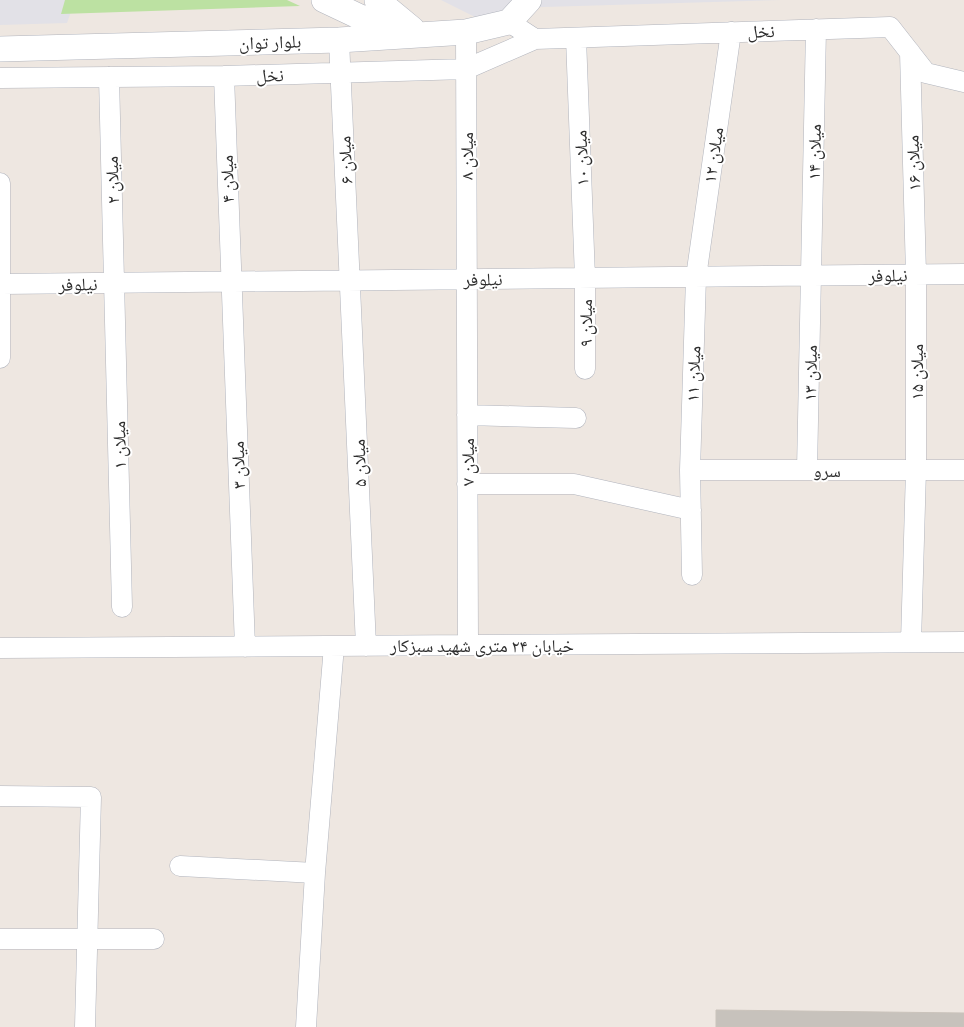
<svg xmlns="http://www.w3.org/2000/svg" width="964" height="1027" font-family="'PT Sans Narrow','Noto Naskh Arabic',sans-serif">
<rect width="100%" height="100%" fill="#eee7e1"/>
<path fill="#e2e1e7" d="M0 0H75L67 23 0 25Z
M441 0H781L510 8 477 18Z"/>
<path fill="#bce1a2" d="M65 0H287L300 6 61 14Z"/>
<path fill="#c7c2bc" stroke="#cac3bb" d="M716 1010 964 1013V1027H716Z"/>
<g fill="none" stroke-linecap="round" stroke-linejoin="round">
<defs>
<path id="minor" d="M509 22 535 39 890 27 926 73 964 82
M466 32 468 645
M576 38 585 278V369
M339 40 366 646
M910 52 916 274V470L911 642
M224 76 245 647
M109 77 122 607
M0 78 224 76 466 69 535 39
M0 183V358
M2 284 964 274
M467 415 576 418
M690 470H964
M807 470 816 29
M467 484H574L691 510
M692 575 690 470 696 277 731 32
M0 648 964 642
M0 796 91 797 85 1027
M180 866 315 873
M0 939H154
M306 1027 315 873 334 646"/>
<path id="tertiary" d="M324 0 360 17 403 30
M377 0 412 29
M0 49 339 40 466 32 509 22 529 0"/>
</defs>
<use href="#minor" stroke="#b1b4bd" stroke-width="21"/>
<use href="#tertiary" stroke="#b1b4bd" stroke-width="26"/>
<use href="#minor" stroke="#fff" stroke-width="20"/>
<use href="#tertiary" stroke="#fff" stroke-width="25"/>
</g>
<g text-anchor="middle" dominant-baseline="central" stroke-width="4" stroke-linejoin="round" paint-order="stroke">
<g font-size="18" fill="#2e2e2e" stroke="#fff">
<text transform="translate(761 31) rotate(-2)">نخل</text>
<text transform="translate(270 42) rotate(-2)">بلوار توان</text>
<text transform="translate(270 75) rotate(-1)">نخل</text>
<text transform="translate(814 152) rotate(-89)">میلان ۱۴</text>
<text transform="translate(713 155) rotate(-82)">میلان ۱۲</text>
<text transform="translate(466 156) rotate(-90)">میلان ۸</text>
<text transform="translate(581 158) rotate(-92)">میلان ۱۰</text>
<text transform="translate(345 160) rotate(-93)">میلان ۶</text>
<text transform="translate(913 163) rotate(-92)">میلان ۱۶</text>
<text transform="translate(227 179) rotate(-92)">میلان ۴</text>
<text transform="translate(112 180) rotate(-92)">میلان ۲</text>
<text transform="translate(888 275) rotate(-1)">نیلوفر</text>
<text transform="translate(483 279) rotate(-1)">نیلوفر</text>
<text transform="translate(78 284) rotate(-1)">نیلوفر</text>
<text transform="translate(585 323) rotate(-90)">میلان ۹</text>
<text transform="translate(916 372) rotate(-90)">میلان ۱۵</text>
<text transform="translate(810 373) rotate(-89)">میلان ۱۳</text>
<text transform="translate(693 374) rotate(-88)">میلان ۱۱</text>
<text transform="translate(119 445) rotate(-91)">میلان ۱</text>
<text transform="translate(467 462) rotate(-90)">میلان ۷</text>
<text transform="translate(359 463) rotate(-92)">میلان ۵</text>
<text transform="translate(238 465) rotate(-92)">میلان ۳</text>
<text x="827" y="470">سرو</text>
<text x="482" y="645">خیابان ۲۴ متری شهید سبزکار</text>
</g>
</g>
</svg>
